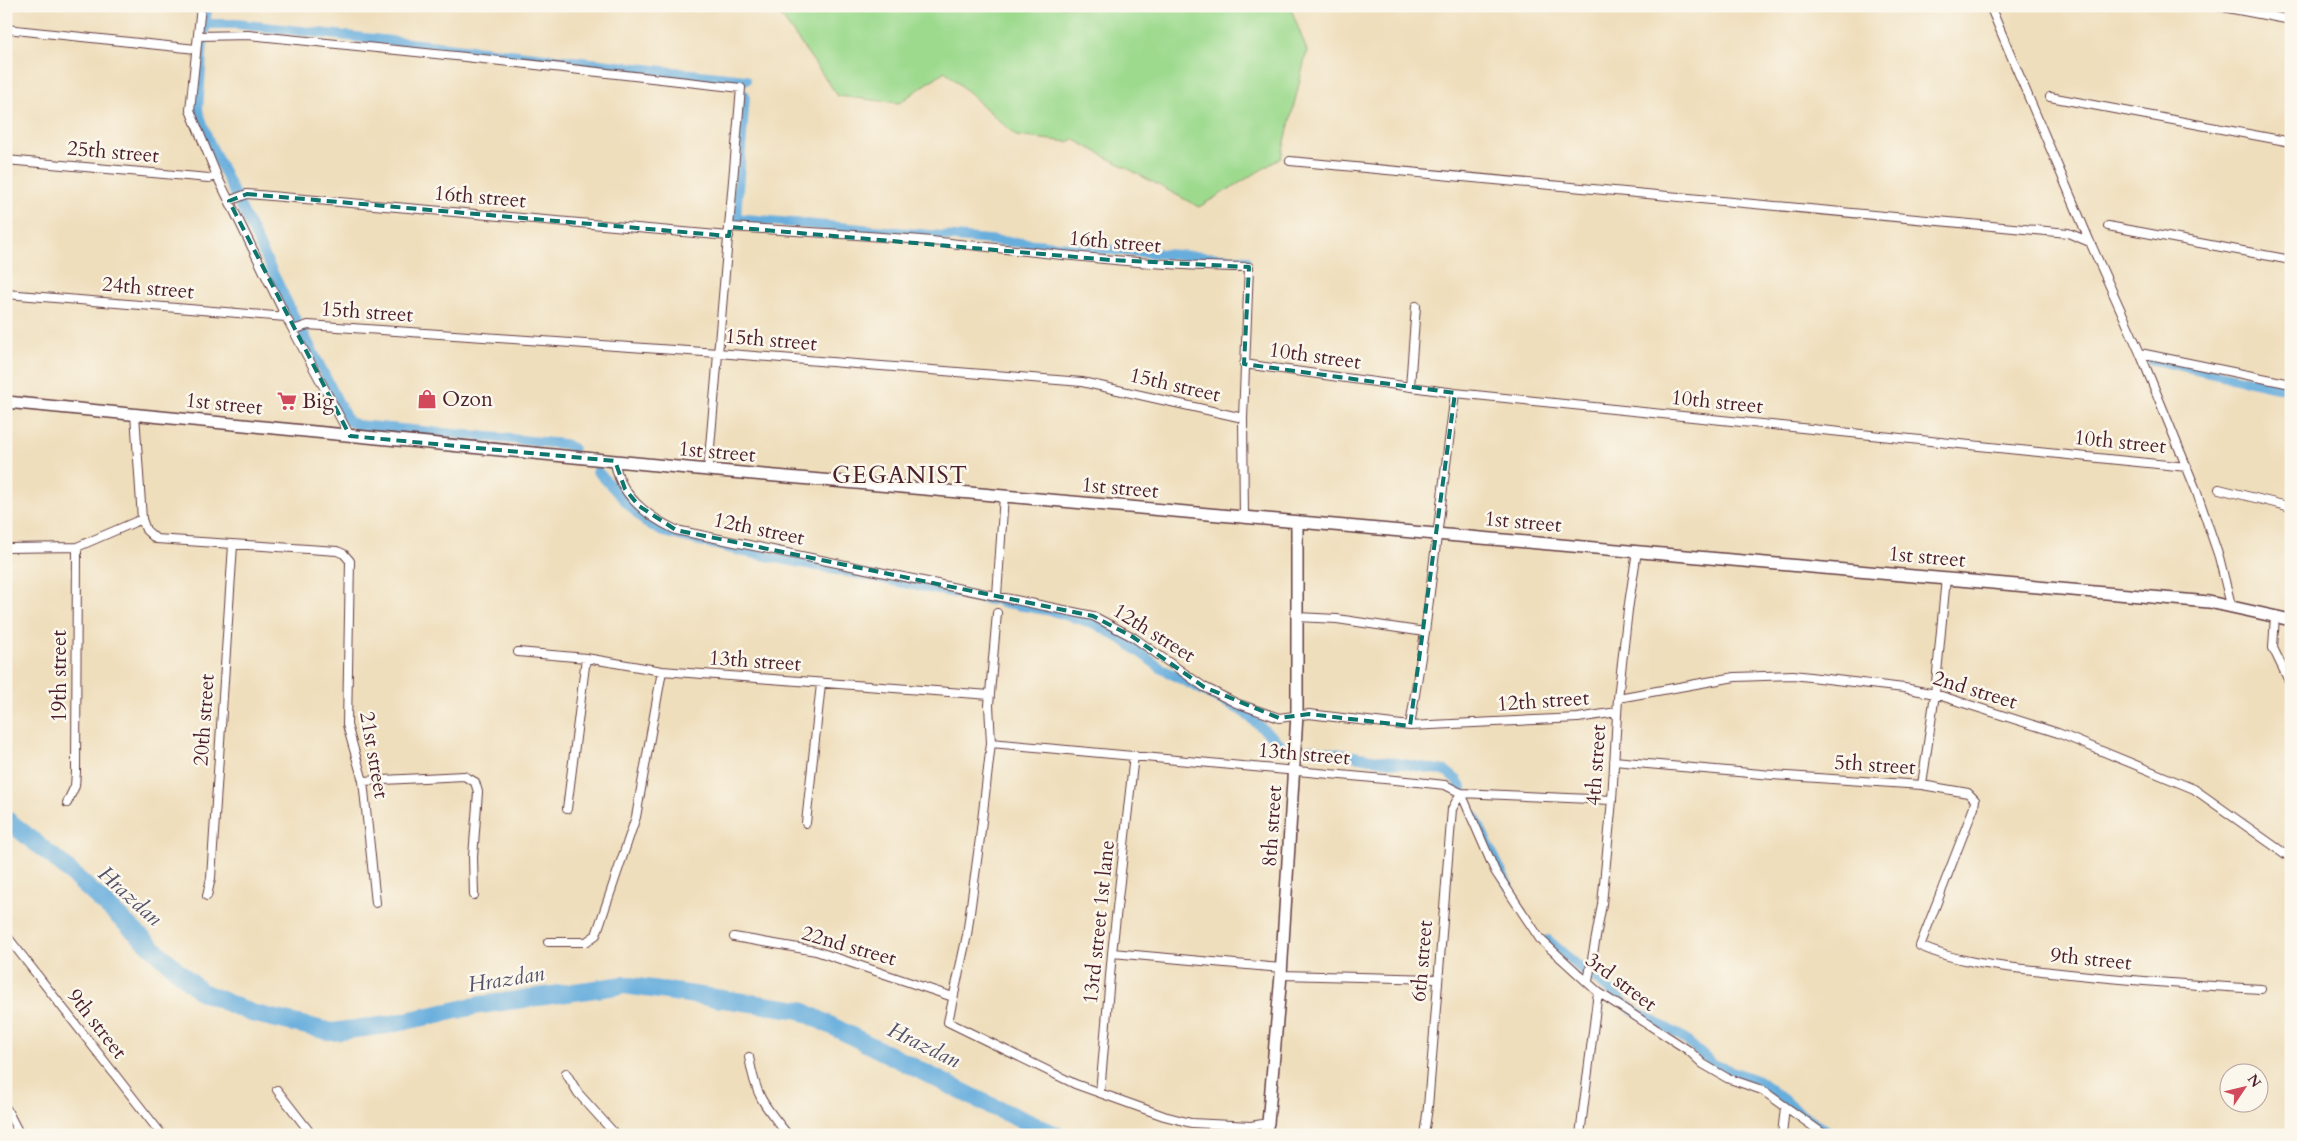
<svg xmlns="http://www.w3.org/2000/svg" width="2297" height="1141" font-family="Cardo,serif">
<rect width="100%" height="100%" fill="#fbf7ec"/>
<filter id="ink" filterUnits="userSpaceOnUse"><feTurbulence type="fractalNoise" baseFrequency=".02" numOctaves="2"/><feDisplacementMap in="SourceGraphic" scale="10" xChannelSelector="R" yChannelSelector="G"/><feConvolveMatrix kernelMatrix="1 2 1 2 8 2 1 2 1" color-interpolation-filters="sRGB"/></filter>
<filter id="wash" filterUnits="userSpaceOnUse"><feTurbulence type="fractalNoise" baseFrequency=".0096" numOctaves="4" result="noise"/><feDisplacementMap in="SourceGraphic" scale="20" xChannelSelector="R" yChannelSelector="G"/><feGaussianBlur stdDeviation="1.12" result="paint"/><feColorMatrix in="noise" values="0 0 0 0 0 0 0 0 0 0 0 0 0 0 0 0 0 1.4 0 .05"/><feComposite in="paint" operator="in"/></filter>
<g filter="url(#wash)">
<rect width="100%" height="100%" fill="#efdebc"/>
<path fill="#9dda8e" stroke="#747c5c" d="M774 6H1290L1307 51 1281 158 1199 207 1073 139 1069 142 1016 136 945 71 899 103 838 96Z"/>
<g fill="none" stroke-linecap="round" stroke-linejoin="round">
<path stroke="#67aedd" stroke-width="10" d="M205 24H237L746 80
M205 30 207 6
M203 41 198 110 208 139 235 195
M745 95 736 218 1058 246 1246 260
M239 203 298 324
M303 332 348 421 357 425 564 444 573 448
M2150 359 2291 390
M597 471 646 523 663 532 740 551 991 600
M1000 602 1052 611 1095 624 1126 642 1162 669 1242 711 1282 745
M1310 749 1446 771 1457 780 1462 789
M1474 815 1509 887
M1548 940 1584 971
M1596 979 1633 1010 1681 1036 1713 1064 1761 1082 1801 1113 1833 1135"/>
<path stroke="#67aedd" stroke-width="18" d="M6 819 57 860 200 991 251 1013 332 1032 387 1025 480 1005 624 985 800 1010 991 1106 1056 1135"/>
</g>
</g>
<g filter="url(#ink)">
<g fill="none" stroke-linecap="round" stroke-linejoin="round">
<defs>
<path id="minor" d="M201 6 190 110 217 176 286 317 350 436
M1990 6 2090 242 2140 353 2196 490 2219 557 2231 605
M2217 6 2291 20
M6 29 196 49
M198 36 248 35 465 57 741 88 708 470
M2050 97 2291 142
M6 160 209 178 217 176
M1290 161 2068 233 2090 242
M229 201 247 194 729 236
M2108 226 2291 260
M730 227C797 231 864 235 931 241 1037 252 1143 266 1249 267L1243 418 1244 516
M6 294 286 317
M293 330 308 325 718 353 1082 382 1243 418
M2140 353 2291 384
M1244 364 1455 393 2187 467
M1410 387 1416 306
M135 414 142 519 146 530 156 539 337 551 344 554 350 561 347 725 363 781 376 903
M615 461C618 494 648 517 676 530L1093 616 1133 637 1204 687 1236 703 1279 718 1309 714 1410 726 1578 718 1617 712
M2219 489 2291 507
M6 548 77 547 142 519
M997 595 1004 496
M997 613 989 705 991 743 980 838 967 935 948 1022 1075 1084 1164 1116 1191 1123 1251 1126 1268 1123
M2275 615 2273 648 2291 685
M1297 617 1337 619 1425 632
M518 652 586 658 662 671 990 695
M1618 698 1735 677 1793 675 1904 688 1935 694 2058 733 2194 789 2291 858
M1410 726 1425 632 1455 393
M991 743 1417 782 1445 785 1461 793 1612 800
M1614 761 1772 775 1922 785 1968 793 1975 800 1974 807 1920 946C1960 964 2008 967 2051 972 2121 980 2191 985 2261 989
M363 781 464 776 475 782 478 792 473 857 474 895
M1922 785 1935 694 1946 578
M1461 793 1495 871 1540 939 1598 992 1688 1050 1703 1064 1727 1078 1762 1090 1825 1135
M67 803 75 786 76 772 77 547
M567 809 586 658
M806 823 821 684
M207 896 211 878 233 545
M6 935 162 1135
M734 937 816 951 953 997
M548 942H586L596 935 636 817 662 671
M1112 953 1282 968
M1281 975 1437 979
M1588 981 1602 904 1612 800 1618 698 1628 610 1637 551
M749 1057C756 1097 763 1104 788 1135
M566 1073 578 1093 616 1135
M277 1090 312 1135
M1100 1093 1112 953 1134 755
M6 1108 20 1135
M1424 1135 1428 1107 1452 809 1461 793
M1580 1135 1598 992
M1782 1135 1785 1107"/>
<path id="secondary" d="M6 402 708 470 2209 602 2291 620
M1264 1135 1268 1123 1281 975 1297 715V522"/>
</defs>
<use href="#minor" stroke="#633c41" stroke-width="10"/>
<use href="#secondary" stroke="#633c41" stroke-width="14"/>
<use href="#minor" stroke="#fff" stroke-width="8"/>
<use href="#secondary" stroke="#fff" stroke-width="11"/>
</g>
</g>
<path fill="none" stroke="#0f766e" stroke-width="4" stroke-dasharray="10 6" stroke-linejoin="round" d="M247 194 729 236 730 227 1111 260 1249 267 1244 364 1455 393 1410 726 1309 714 1279 718 1204 687 1133 637 1093 616 676 530 639 506 625 489 615 461 350 436 229 201Z"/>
<defs>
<symbol id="shop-bare" viewBox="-9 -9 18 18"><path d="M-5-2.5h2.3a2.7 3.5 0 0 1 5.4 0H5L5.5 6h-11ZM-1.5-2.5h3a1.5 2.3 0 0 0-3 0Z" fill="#d1495b" stroke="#fbf7ec" stroke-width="2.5" paint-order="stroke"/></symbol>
<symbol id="supermarket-bare" viewBox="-9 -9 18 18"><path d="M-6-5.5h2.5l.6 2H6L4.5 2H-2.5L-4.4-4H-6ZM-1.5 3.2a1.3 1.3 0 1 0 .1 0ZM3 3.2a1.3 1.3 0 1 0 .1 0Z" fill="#d1495b" stroke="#fbf7ec" stroke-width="2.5" paint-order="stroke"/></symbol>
</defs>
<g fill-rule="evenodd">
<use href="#shop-bare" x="413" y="385" width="28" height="28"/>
<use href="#supermarket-bare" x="273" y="387" width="28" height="28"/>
</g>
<g text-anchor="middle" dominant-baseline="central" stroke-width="5" stroke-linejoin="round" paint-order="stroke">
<g font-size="21" fill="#4a1f2b" stroke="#fbf7ec">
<text transform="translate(113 152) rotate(5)">25th street</text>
<text transform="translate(480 197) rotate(5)">16th street</text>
<text transform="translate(1115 242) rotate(5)">16th street</text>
<text transform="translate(148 288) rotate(5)">24th street</text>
<text transform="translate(367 312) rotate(4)">15th street</text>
<text transform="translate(771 340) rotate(5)">15th street</text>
<text transform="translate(1315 356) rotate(8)">10th street</text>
<text transform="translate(1175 385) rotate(13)">15th street</text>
<text transform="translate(1717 402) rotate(6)">10th street</text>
<text transform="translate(224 404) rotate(6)">1st street</text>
<text transform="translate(2120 442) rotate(6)">10th street</text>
<text transform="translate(717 452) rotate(5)">1st street</text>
<text transform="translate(1120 488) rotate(5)">1st street</text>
<text transform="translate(1523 522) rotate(5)">1st street</text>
<text transform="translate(759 529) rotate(12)">12th street</text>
<text transform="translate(1927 557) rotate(5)">1st street</text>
<text transform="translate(1154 633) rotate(32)">12th street</text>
<text transform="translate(755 661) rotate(4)">13th street</text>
<text transform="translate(59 676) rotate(-90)">19th street</text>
<text transform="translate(1975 690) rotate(17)">2nd street</text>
<text transform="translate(1543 701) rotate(-4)">12th street</text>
<text transform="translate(204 720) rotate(-86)">20th street</text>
<text transform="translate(1304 754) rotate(5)">13th street</text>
<text transform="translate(374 755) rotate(80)">21st street</text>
<text transform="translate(1596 765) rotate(-86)">4th street</text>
<text transform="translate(1875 765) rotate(4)">5th street</text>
<text transform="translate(1272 826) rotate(-86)">8th street</text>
<text transform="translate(1099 922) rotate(-84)">13rd street 1st lane</text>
<text transform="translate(849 946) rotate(16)">22nd street</text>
<text transform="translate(2091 959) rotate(6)">9th street</text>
<text transform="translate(1422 961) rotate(-85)">6th street</text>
<text transform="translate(1621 982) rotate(37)">3rd street</text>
<text transform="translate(97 1024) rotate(52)">9th street</text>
</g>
<g font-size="21" fill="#4a1f2b" stroke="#fbf7ec" text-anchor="start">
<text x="442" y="399">Ozon</text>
<text x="302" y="401">Big</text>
</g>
<g font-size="22" font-style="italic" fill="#545169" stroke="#fbf7ec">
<text transform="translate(130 896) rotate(42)">Hrazdan</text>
<text transform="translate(506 979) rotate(-9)">Hrazdan</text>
<text transform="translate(924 1045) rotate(26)">Hrazdan</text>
</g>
<g font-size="24" letter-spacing="1" fill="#4a1f2b" stroke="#fbf7ec">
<text x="900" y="475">GEGANIST</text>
</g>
</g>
<rect width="2297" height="1141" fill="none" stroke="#fbf7ec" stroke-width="25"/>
<g transform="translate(2244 1088) rotate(55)"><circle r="24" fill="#fbf7ec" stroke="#b4a19f"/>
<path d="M0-4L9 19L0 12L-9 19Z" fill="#d1495b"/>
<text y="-8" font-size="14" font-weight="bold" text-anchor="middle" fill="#4a1f2b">N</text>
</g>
</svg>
